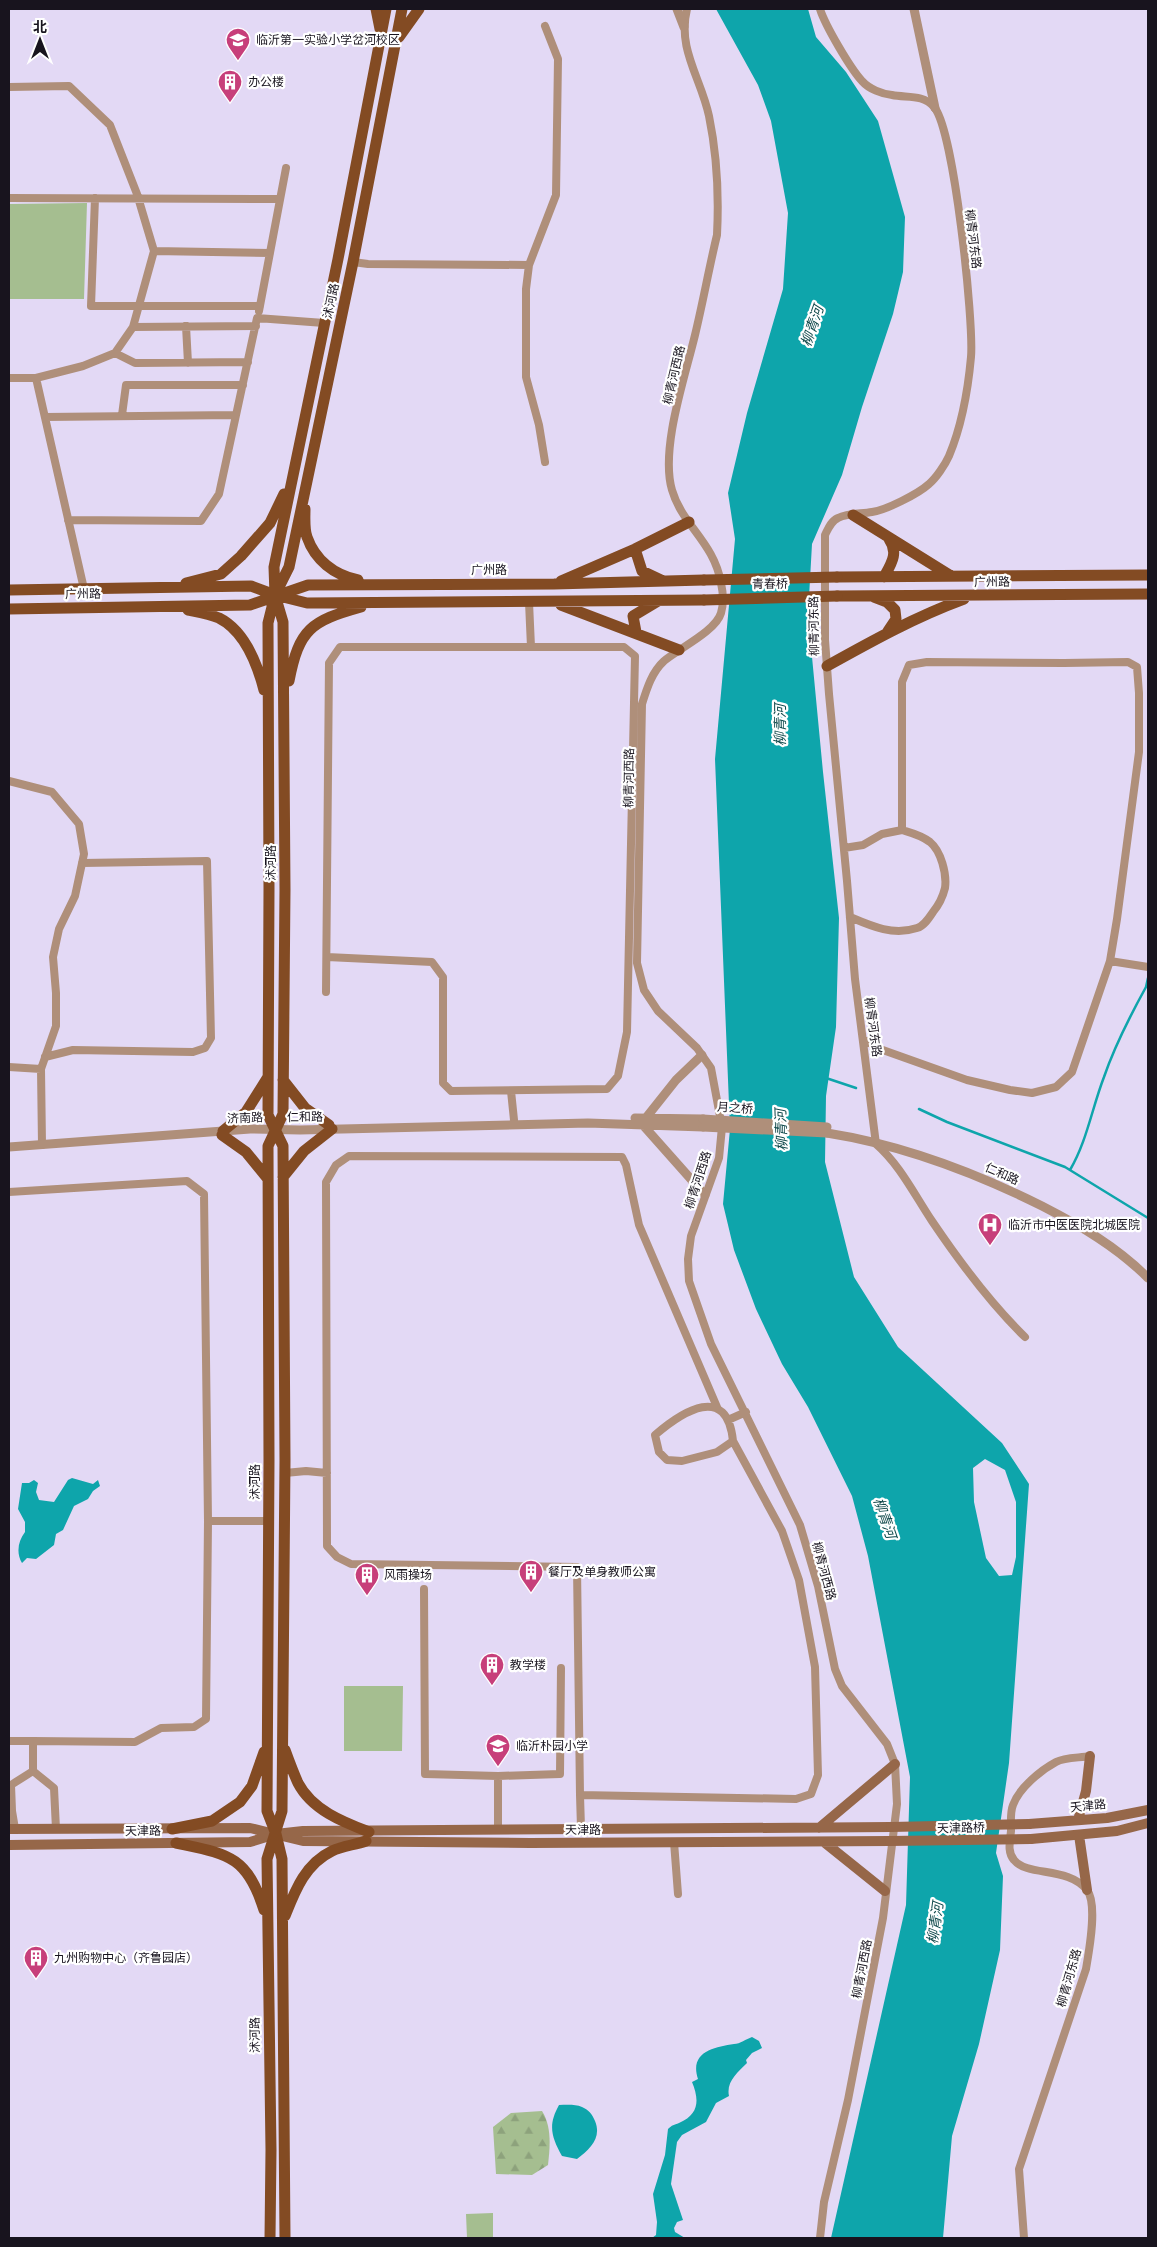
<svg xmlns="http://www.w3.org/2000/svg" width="1157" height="2247" font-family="'DM Sans','Noto Sans SC',sans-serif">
<defs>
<pattern id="forest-firs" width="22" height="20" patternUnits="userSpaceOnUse" patternTransform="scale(1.25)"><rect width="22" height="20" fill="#a5be90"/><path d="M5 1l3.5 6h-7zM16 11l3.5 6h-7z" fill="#8da27c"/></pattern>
</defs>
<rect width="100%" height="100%" fill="#e3d9f5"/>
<path fill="url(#forest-firs)" d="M542 2111C552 2127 550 2147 548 2165L532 2175 496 2174 493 2127 511 2113Z"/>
<path fill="#a5be90" d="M87 203 84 299H9V204Z
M344 1686H403L402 1751H344Z
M493 2213V2238H467L466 2214Z"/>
<path fill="#0ea5ab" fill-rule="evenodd" d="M716 9H808L816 37 846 72 878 121 905 217 903 272 893 314 862 407 842 475 812 544 808 615 823 772 839 918 836 1027 826 1096 825 1162 854 1277 898 1347 1002 1443 1029 1484 1009 1763 996 1853 1003 1876 1000 1950 979 2044 952 2136 943 2238H831L906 1905 910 1777 868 1556 852 1496 808 1407 782 1364 756 1309 734 1250 723 1204 730 1129 715 759 735 539 728 493 747 413 783 289 788 213 771 121 758 85ZM985 1459 1005 1470 1016 1502V1557L1012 1575 999 1576 986 1558 974 1502 973 1468Z
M72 1478 93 1484 98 1480 100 1486 93 1491 88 1499 74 1506 63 1530 56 1534 54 1545 36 1559 27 1558 22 1563C16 1553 18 1541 25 1532V1522L18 1509 22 1483H29L34 1480 38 1483 36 1492 39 1500 54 1502 68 1480Z
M752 2037 759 2041 762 2048 752 2053 746 2060 747 2063C737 2073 726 2082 729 2096L716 2103 706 2122 682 2135 677 2142 671 2184 683 2220 677 2222 674 2228 675 2232 685 2238H652L656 2235 657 2222 653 2194 665 2155 668 2129C672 2125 674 2125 679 2123 700 2114 699 2099 692 2082L698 2079C689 2052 714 2047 734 2044 740 2044 746 2039 752 2037Z
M559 2105C566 2105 575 2104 582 2107 589 2110 592 2114 595 2121 602 2138 590 2149 577 2159L562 2156C551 2136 548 2125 559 2105Z"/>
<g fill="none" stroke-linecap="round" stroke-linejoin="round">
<path stroke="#0ea5ab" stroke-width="2.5" d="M826 1078 856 1088
M919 1109 947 1122 1065 1167 1148 1218
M1070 1170C1087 1141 1092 1108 1104 1077 1115 1045 1130 1016 1146 987L1148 978"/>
<path stroke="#af8f7a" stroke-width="8" d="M687 9C677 49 701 78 709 116 717 155 719 196 717 235 709 268 703 302 695 335 685 377 660 449 672 490 682 525 714 542 721 583 723 592 724 603 721 613 716 631 678 649 664 661 652 672 647 688 642 704L637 963 644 990 658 1011 697 1048 711 1068 722 1127 719 1158 691 1236 688 1259 689 1281 711 1344 800 1525 818 1586 835 1669 842 1686 887 1744 895 1764 897 1804 883 1918 848 2100 824 2202 820 2238
M820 9C825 25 850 68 862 81 869 89 882 94 892 95 907 98 923 94 934 107 954 129 974 322 971 357 968 390 962 425 949 456 945 465 936 478 929 484 918 494 886 510 872 512 861 514 848 513 838 518 831 521 828 529 825 535V640L829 694 847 881 855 979 876 1144C900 1165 914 1194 932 1221 959 1261 990 1303 1025 1337
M9 87 69 86 110 125 137 194 154 251 133 327 115 353 83 366 36 378 84 589
M9 198 280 199
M95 198 91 306H260
M154 251 270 253
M353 262 368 264 529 265 556 195 558 59 545 26
M529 265 526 289V377L539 425 545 462
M259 311 286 168
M186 326 188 363
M133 327 256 326
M115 353 135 363 248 362
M9 378H36
M122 415 126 385H243
M45 417 236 415
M68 520 201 521 219 494 257 318 324 323
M529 602 531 647
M9 781 52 792 79 824 84 854 75 896 59 929 53 957 56 993V1026L41 1069 42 1145
M844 848 863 845 882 834 902 830V682L909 665 927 662 1064 663 1128 662 1137 667 1139 693V752L1117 919 1110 961 1072 1072 1056 1087 1032 1093 1010 1090 967 1080 880 1049 863 1039
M850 917C871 926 893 936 917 928 924 926 929 918 933 912 938 906 943 896 945 888 947 874 941 851 930 842 921 835 912 833 902 830
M1110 961 1148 967
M326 992 329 663 340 647H624L635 656 627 1032 618 1076 607 1089 451 1091 443 1083V977L432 962 327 957
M45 1057 73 1050 193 1052 205 1048 211 1038 207 861 82 863
M9 1067 41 1069
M511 1091 514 1120
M9 1192 187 1181 204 1194 208 1521 206 1719 194 1727 161 1728 135 1742 33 1741
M728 1420 746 1412
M285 1473 306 1471 327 1473
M208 1521H269
M424 1589 425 1774 498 1776 560 1774 561 1668
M9 1741H33V1771L11 1785 12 1811 15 1829
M33 1771 54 1788 56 1829
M580 1795 577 1567 351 1564 337 1557 327 1546 326 1182 336 1165 349 1156 622 1157 626 1165 639 1225 717 1407
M581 1828 580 1795 796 1799 811 1794 818 1775 815 1667 799 1580 782 1531 733 1441C727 1383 683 1411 655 1435L659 1452 667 1460 682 1461 717 1452 733 1441
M498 1829V1776
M674 1842 678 1894
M1024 2238 1019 2169 1086 1969C1089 1951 1098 1904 1087 1890 1068 1866 1028 1877 1014 1860 1007 1852 1010 1841 1011 1831 1011 1823 1010 1812 1013 1805 1019 1788 1041 1770 1056 1762 1065 1757 1080 1758 1090 1756"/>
<path stroke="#af8f7a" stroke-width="9" d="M677 9 684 27
M914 9 935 108
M635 1118 703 1119
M645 1119 676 1080 702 1055
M642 1124 705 1195
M827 1133C903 1145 974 1172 1042 1206 1081 1226 1117 1247 1148 1278
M9 1147 250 1129 300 1130 588 1123 703 1127"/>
<path stroke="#966749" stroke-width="10" d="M1078 1820 1086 1791 1090 1756
M1029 1824 1107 1818 1148 1810
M819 1828 895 1764
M9 1829 250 1828 303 1841 530 1843 890 1841
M1079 1835 1087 1890
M1031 1839 1117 1831 1148 1823
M824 1842 885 1891
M9 1845 250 1842 276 1834 303 1831 891 1827"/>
<path stroke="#834b23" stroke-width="11" d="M376 9 380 29
M399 37 419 9
M305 509C305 517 304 529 307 537 315 560 334 575 358 580
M853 515 951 576
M635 549 642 571 661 580
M837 577 1148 575
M884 577C891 564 899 553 889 539
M561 581 635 549 689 522
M186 583 221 574 241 556 270 523 284 494
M9 590 251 586 275 595 307 603 704 600
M837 596 1148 594
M874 597 887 602 895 610 896 619 888 631
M561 605 679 650
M9 609 250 605 308 585 554 584 704 580
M188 610C198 612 210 614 219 618 245 631 257 663 264 690
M636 632 633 616 658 601
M827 666C872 641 915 617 964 599
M289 681C299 629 311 621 361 607
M283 1080 305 1108 329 1125
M223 1131 246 1112 268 1077
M222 1135 246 1152 268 1179
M283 1177 304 1151 332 1129
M285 1750C289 1761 293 1772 298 1783 312 1810 343 1822 369 1832
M172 1829 212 1821 240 1802 252 1786 264 1752
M176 1843C227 1854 247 1855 264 1910
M285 1916C295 1891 305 1864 332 1851 342 1846 355 1845 366 1841
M270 2238 271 2150 267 1859 282 1811 285 1460 283 1146 268 1115 269 888 268 623 275 595 289 567 353 262 402 9
M285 2238 282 1859 276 1834 267 1811 269 1460 268 1146 283 1114 285 889 283 622 275 595 274 567 338 259 386 9"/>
<path stroke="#af8f7a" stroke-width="9" d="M703 1119 827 1127
M703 1127 827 1133"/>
<path stroke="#966749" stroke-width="10" d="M891 1827 1029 1824
M890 1841 1031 1839"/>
<path stroke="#834b23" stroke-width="11" d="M704 580 837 577
M704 600 837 596"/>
</g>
<defs>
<symbol id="school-pin" viewBox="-11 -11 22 30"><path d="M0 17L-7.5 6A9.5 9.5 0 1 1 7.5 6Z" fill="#c73f7a" stroke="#fff"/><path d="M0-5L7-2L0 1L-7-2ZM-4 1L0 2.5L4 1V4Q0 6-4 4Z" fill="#fff"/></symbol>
<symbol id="building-pin" viewBox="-11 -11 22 30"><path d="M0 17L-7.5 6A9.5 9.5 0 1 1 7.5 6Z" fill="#c73f7a" stroke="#fff"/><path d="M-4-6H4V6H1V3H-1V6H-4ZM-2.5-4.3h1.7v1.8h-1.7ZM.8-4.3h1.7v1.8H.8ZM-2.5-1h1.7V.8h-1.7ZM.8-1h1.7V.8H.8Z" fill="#fff"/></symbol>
<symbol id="hospital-pin" viewBox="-11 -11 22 30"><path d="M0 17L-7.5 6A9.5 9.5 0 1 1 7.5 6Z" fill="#c73f7a" stroke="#fff"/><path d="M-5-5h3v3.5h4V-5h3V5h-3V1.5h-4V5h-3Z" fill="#fff"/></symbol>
</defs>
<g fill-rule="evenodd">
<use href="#school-pin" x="224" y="26" width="28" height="38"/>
<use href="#building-pin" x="216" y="68" width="28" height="38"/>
<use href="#hospital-pin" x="976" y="1211" width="28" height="38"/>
<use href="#building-pin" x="517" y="1558" width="28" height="38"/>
<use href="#building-pin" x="353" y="1561" width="28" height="38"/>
<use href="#building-pin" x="478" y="1651" width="28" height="38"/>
<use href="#school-pin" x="484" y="1732" width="28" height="38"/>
<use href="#building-pin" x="22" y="1944" width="28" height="38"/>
</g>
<g text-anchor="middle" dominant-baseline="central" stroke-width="4.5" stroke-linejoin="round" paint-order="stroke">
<g font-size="12" fill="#18141e" stroke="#fff" text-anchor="start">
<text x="256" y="40">临沂第一实验小学岔河校区</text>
<text x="248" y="82">办公楼</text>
<text x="1008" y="1225">临沂市中医医院北城医院</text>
<text x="548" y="1572">餐厅及单身教师公寓</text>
<text x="384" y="1575">风雨操场</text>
<text x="510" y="1665">教学楼</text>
<text x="516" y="1746">临沂朴园小学</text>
<text x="54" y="1958">九州购物中心（齐鲁园店）</text>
</g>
<g font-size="12" fill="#18141e" stroke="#fff">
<text transform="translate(973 239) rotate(83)">柳青河东路</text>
<text transform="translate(331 301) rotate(-78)">沭河路</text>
<text transform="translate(674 375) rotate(-77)">柳青河西路</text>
<text x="489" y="570">广州路</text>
<text transform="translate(992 582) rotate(-1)">广州路</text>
<text transform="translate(770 584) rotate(-1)">青春桥</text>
<text transform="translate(83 594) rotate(-1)">广州路</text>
<text transform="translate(814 626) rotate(-91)">柳青河东路</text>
<text transform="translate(629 778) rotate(-89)">柳青河西路</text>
<text transform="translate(271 863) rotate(-90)">沭河路</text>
<text transform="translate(873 1027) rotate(82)">柳青河东路</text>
<text transform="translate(735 1108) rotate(4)">月之桥</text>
<text transform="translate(305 1117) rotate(-1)">仁和路</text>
<text transform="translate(245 1118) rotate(-2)">济南路</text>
<text transform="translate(1002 1174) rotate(24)">仁和路</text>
<text transform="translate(698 1180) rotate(-72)">柳青河西路</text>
<text transform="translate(255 1482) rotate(-90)">沭河路</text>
<text transform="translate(824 1571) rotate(75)">柳青河西路</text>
<text transform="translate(1088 1806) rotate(-6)">天津路</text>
<text transform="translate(961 1828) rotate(-1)">天津路桥</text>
<text x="583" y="1830">天津路</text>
<text transform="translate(143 1831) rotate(-1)">天津路</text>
<text transform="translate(862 1969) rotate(-79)">柳青河西路</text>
<text transform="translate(1069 1978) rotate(-74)">柳青河东路</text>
<text transform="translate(255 2035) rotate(-91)">沭河路</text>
</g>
<g font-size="14" font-style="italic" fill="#10494b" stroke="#fff">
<text transform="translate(812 326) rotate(-71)">柳青河</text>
<text transform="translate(780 725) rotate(-90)">柳青河</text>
<text transform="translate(781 1130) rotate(-92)">柳青河</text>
<text transform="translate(885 1518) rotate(71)">柳青河</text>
<text transform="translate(935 1923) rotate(-82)">柳青河</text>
</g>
</g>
<rect width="1157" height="2247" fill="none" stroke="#18141e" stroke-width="20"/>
<g transform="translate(40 40)" stroke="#ffffff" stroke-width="4" paint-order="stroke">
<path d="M0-4L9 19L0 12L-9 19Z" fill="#18141e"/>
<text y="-8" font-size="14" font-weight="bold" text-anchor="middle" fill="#18141e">北</text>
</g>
</svg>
